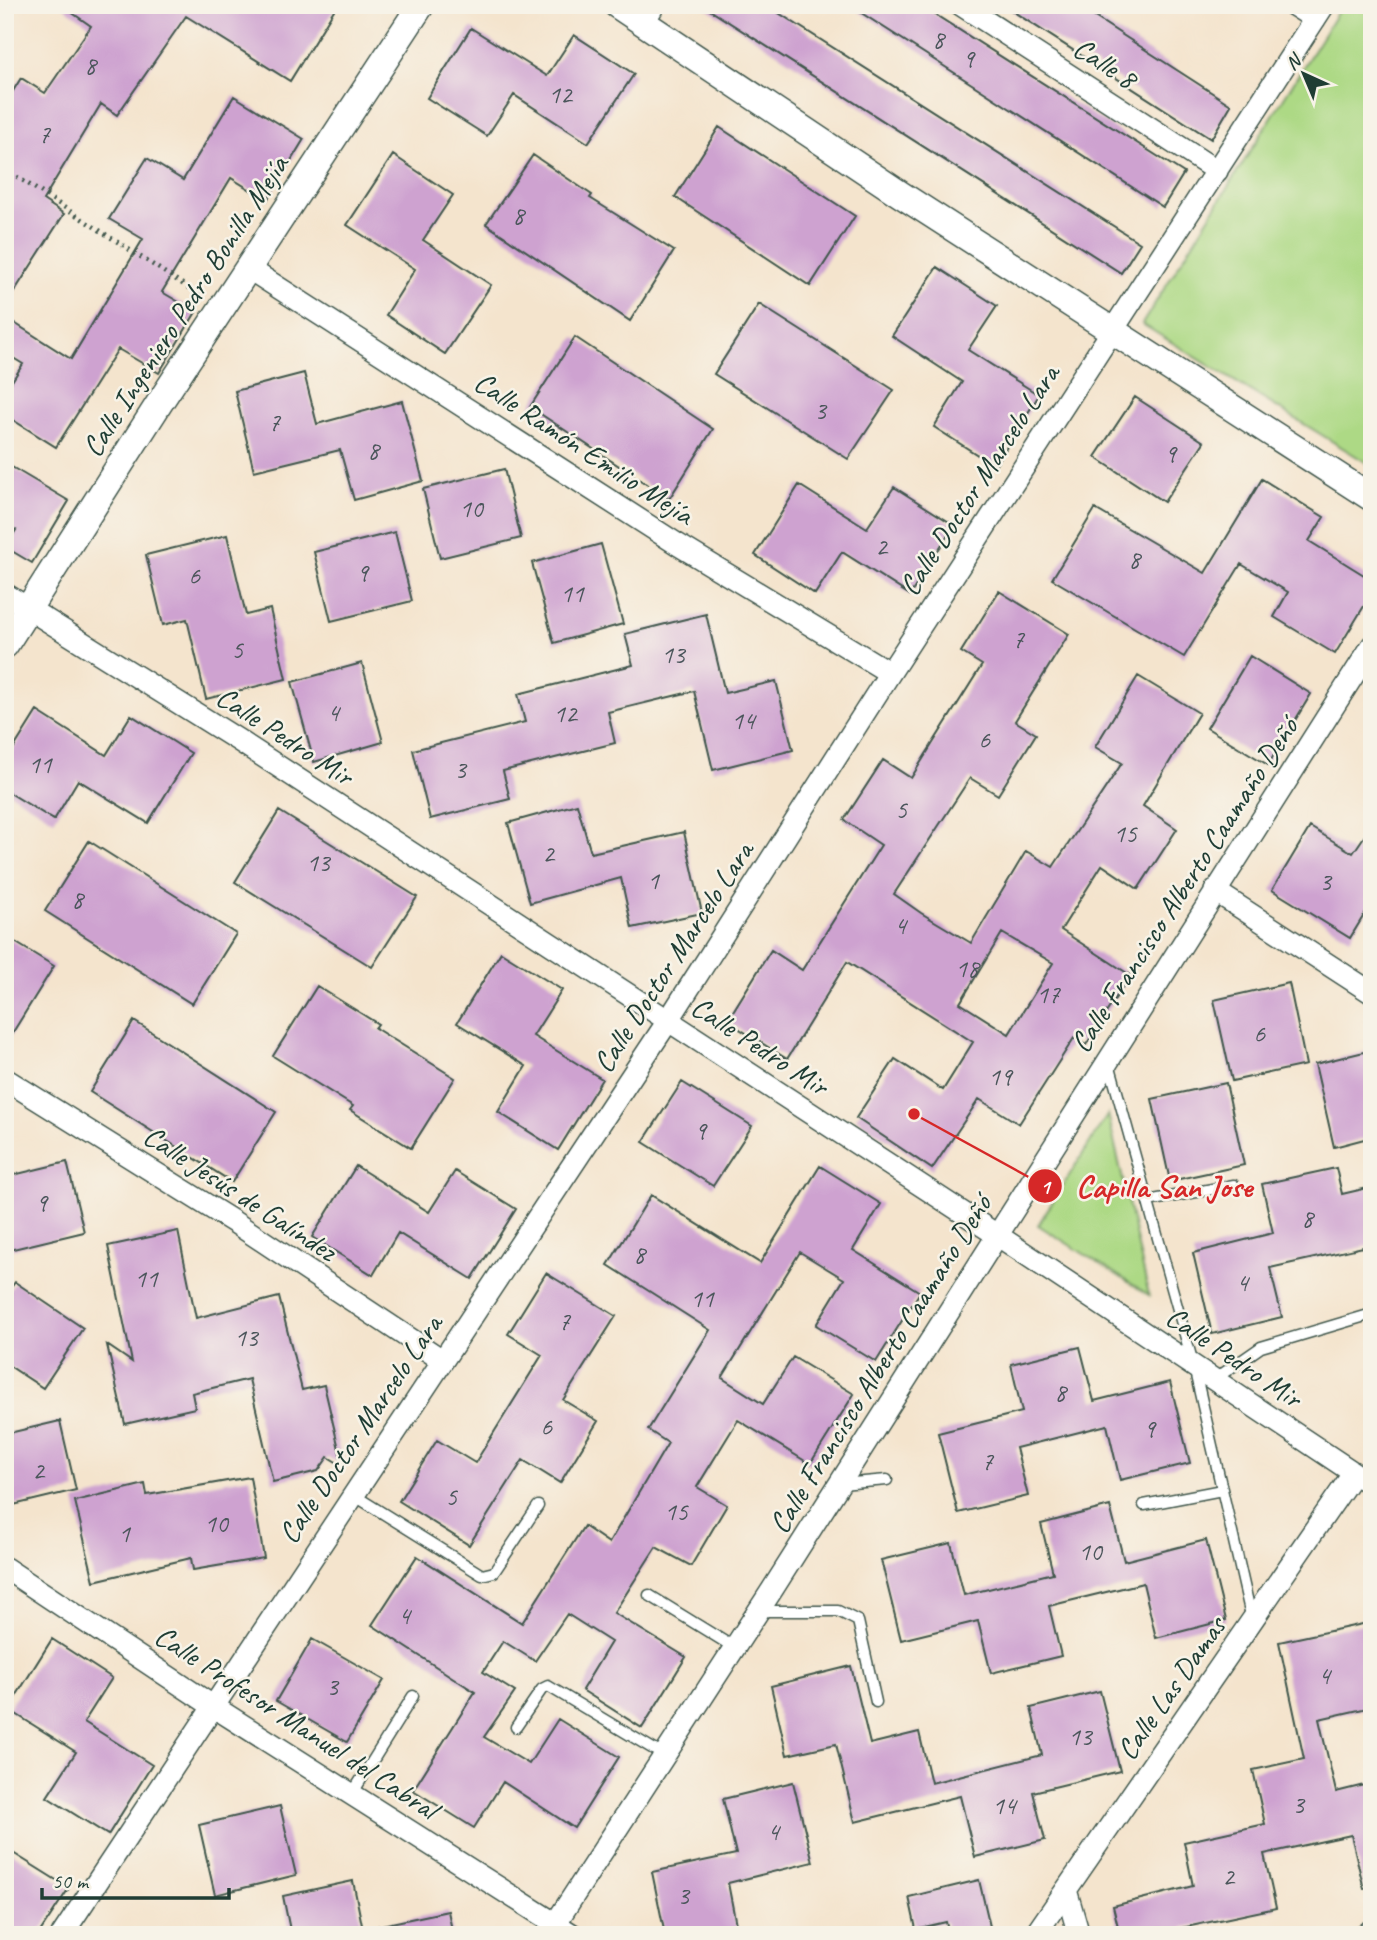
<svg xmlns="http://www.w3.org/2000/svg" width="1377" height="1940" font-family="Caveat,sans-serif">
<rect width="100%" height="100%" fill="#f7f3e8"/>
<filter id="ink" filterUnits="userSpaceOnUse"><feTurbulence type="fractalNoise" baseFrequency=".0143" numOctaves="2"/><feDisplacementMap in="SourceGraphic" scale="14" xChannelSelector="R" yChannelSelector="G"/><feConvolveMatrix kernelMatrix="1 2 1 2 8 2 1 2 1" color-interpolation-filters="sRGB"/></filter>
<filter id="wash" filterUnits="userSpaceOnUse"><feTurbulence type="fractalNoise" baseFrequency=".00686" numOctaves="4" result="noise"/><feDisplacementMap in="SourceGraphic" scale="28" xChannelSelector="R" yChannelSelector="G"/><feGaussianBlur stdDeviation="1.57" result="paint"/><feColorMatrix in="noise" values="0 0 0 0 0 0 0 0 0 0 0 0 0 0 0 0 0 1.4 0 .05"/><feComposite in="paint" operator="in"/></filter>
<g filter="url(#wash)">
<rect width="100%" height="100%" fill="#f4e4cd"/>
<path fill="#add985" stroke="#668b5c" stroke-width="2" d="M1342 5H1372V466L1142 324Z
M1108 1114 1149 1295 1038 1225Z"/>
<g id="blocks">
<path fill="#cea2d0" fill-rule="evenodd" d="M61 5H337L290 81 186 16 117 115 101 104 43 200 64 214 5 306V104L21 78 45 93 91 26Z
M702 5H766L1140 243 1121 273Z
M849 5H920L1184 173 1163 207Z
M1003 5H1076L1231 105 1211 139Z
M471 28 547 76 574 35 634 74 588 143 514 95 487 136 427 98Z
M234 96 304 139 267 200 231 178 162 292 196 312 159 373 118 349 56 447 5 415V392L23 364 5 353V317L71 359 143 239 109 219 147 158 183 180Z
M719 127 855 216 810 286 675 197Z
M393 155 453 195 423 240 491 285 445 354 386 315 415 269 347 225Z
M533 155 592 195 590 198 674 251 630 321 486 224Z
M937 267 997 306 968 350 1039 395 995 466 934 427 962 382 892 336Z
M759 304 894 390 848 459 714 374Z
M575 337 713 429 669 499 530 407Z
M304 373 317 424 402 401 423 481 354 500 340 450 254 471 235 391Z
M1135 397 1204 442 1164 502 1095 457Z
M5 463 69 501 32 563 5 547 16 530 5 523Z
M504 469 521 538 440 558 423 489Z
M1262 479 1324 517 1309 541 1372 580V593L1335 654 1274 617 1288 592 1241 564 1184 657 1052 579 1095 509 1205 573Z
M799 485 867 528 894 487 954 525 910 595 842 552 815 594 755 555Z
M395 532 412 601 331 621 314 552Z
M227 535 246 615 270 609 286 679 206 699 187 619 163 625 146 555Z
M601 544 623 624 554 643 532 563Z
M999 591 1069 634 1015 721 1036 734 998 795 970 778 894 894 921 913 971 943 1026 851 1053 867 1122 763 1095 747 1138 676 1199 713 1143 806 1177 829 1138 889 1102 865 1061 930 1130 975 1086 1045 1074 1038 1019 1124 979 1099 932 1169 856 1118 895 1059 943 1090 973 1042 847 962 787 1059 727 1021 771 950 802 970 881 845 844 820 883 760 911 778 982 665 961 652ZM1002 933 1053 963 1009 1034 960 1003Z
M706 614 725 693 776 681 793 750 713 770 694 691 608 712 615 743 503 771 510 799 430 819 413 750 525 722 518 694 633 665 625 634Z
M1250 656 1311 694 1268 765 1207 728Z
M362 663 383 742 314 762 292 682Z
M37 711 106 755 131 715 191 753 148 823 78 780 54 820 5 790V762Z
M577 804 591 853 684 832 702 913 632 928 621 878 530 903 508 823Z
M279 811 417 897 372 967 235 882Z
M1372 825V902L1350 938 1272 890 1310 827 1353 853Z
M89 841 236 934 192 1004 45 911Z
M5 936 54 966 5 1045Z
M501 952 562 990 533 1036 602 1079 558 1150 498 1112 526 1066 457 1023Z
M1289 983 1306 1065 1232 1081 1214 1000Z
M317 986 378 1024 375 1028 455 1078 411 1148 350 1110 353 1106 273 1056Z
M134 1021 276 1112 232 1182 90 1092Z
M1372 1050V1137L1334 1147 1315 1064Z
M682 1082 752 1126 713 1186 643 1142Z
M1226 1083 1244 1165 1170 1181 1152 1099Z
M67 1162 84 1232 5 1251V1177Z
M356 1166 429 1212 455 1171 516 1209 472 1279 398 1233 373 1275 312 1237Z
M820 1166 881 1204 853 1250 920 1292 876 1362 816 1325 844 1279 800 1252 722 1378 763 1404 793 1357 854 1394 810 1464 738 1420 697 1487 727 1505 691 1566 656 1547 617 1608 614 1613 686 1657 642 1728 582 1690 611 1642 567 1614 535 1661 503 1641 483 1672 515 1692 484 1737 529 1764 558 1719 619 1757 574 1828 503 1782 474 1828 413 1790 475 1692 372 1625 417 1556 522 1623 584 1526 609 1543 668 1443 648 1430 710 1330 608 1265 651 1195 760 1263Z
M1336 1168 1342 1194 1372 1187V1245L1270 1268 1282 1317 1212 1334 1193 1253 1273 1233 1262 1184Z
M178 1231 196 1318 279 1297 302 1390 324 1385 343 1466 328 1457 318 1471 273 1482 249 1379 192 1393 195 1408 125 1424 107 1345 132 1362 108 1246Z
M546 1273 616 1316 563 1400 598 1421 560 1483 523 1460 469 1545 399 1501 437 1440 475 1463 542 1355 508 1334Z
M15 1282 83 1328 43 1388 5 1363V1296Z
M1080 1347 1094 1401 1170 1382 1190 1463 1120 1480 1107 1425 1016 1448 1028 1496 958 1513 938 1433 1022 1412 1011 1364Z
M60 1421 76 1490 5 1507V1434Z
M250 1477 264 1558 193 1570 191 1558 94 1581 75 1501 145 1484 147 1495Z
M1110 1506 1124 1561 1206 1540 1226 1620 1156 1638 1143 1583 1049 1606 1061 1656 991 1673 978 1621 901 1640 881 1560 951 1543 964 1595 1053 1573 1041 1524Z
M1372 1622V1707L1319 1719 1336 1792 1372 1783V1888L1364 1889 1351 1835 1264 1854 1276 1908 1172 1930 1173 1935H1151L1150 1930 1120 1935 1113 1906 1193 1886 1184 1842 1265 1824 1253 1770 1304 1759 1279 1642Z
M52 1639 112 1678 84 1722 152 1765 108 1835 47 1797 76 1752 8 1709Z
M312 1639 384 1680 347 1742 276 1701Z
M851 1666 870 1744 919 1732 931 1783 1042 1755 1031 1708 1100 1691 1120 1771 1033 1792 1045 1840 975 1857 960 1796 855 1822 836 1744 787 1755 771 1686Z
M793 1782 813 1862 728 1883 738 1935H665L652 1872 736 1854 723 1799Z
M280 1806 296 1875 215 1895 199 1825Z
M5 1848 69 1888 38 1935H5Z
M979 1880 992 1935H949L946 1922 916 1929 909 1897Z
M353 1881 364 1935H291L283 1896Z
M448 1911 453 1935H378L377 1926Z"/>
</g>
</g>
<g filter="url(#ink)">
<use href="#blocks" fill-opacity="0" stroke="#3f564b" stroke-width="2"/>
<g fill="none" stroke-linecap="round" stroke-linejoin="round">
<defs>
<path id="service" d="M1109 1063 1194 1367 1252 1620
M1148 1201 1234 1185
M1215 1379 1261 1347 1372 1314
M841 1484 887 1480
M352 1494 482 1575 494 1572 538 1506
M1144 1505 1222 1490
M649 1595 735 1648
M759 1611H838L858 1621 876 1702
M516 1727 542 1689 548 1686 665 1756
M352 1794 413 1696"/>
<path id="minor" d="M961 5 1217 171
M1293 5 1315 19
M644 22 654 5
M248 268 677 544 890 673
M5 594 238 740 997 1235 1372 1485
M1215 891 1372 993
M5 1079 234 1222 442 1360
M5 1568 211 1705 573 1935
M1066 1890 1079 1935
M62 1935 668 1021 890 673 1324 5
M548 1935 772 1590 1372 646
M1035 1935 1353 1474
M1364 1935 1372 1930"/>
<path id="tertiary" d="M617 5 900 194 1372 498
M5 645 162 399 421 5"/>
</defs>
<use href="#service" stroke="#3f564b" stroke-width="13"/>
<use href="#minor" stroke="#3f564b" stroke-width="24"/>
<use href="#tertiary" stroke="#3f564b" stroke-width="29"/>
<path stroke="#3f564b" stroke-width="4.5" stroke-dasharray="2 5" stroke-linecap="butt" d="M5 169 201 296"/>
<use href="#service" stroke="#fff" stroke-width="10"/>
<use href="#minor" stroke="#fff" stroke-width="21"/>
<use href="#tertiary" stroke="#fff" stroke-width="26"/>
</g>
</g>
<g text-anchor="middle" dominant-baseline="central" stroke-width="5" stroke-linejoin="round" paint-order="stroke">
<g font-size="26" fill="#4b565b">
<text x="938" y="39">8</text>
<text x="968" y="58">9</text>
<text x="90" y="65">8</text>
<text x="560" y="94">12</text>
<text x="44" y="134">7</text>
<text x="518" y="215">8</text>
<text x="820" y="410">3</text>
<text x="274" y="422">7</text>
<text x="373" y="450">8</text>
<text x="1170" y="453">9</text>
<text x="471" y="508">10</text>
<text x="881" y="546">2</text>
<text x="1134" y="559">8</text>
<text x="362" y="572">9</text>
<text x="194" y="575">6</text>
<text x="572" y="593">11</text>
<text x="1018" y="639">7</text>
<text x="237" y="649">5</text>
<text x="673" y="654">13</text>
<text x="333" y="712">4</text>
<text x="565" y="713">12</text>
<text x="743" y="720">14</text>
<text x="984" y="739">6</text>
<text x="40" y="764">11</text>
<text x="460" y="769">3</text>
<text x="901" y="809">5</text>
<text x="1125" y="833">15</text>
<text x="548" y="853">2</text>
<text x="318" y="862">13</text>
<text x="653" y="880">1</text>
<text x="1325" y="881">3</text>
<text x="77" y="899">8</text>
<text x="900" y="925">4</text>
<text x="967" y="968">18</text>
<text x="1048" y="994">17</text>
<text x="1259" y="1033">6</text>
<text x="1000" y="1076">19</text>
<text x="700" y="1130">9</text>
<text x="41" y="1202">9</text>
<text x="1307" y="1218">8</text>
<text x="639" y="1254">8</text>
<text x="146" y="1278">11</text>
<text x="1242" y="1282">4</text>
<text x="702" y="1298">11</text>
<text x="564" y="1321">7</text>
<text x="246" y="1337">13</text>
<text x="1060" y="1392">8</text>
<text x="546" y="1426">6</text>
<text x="1149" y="1428">9</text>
<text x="987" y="1461">7</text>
<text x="38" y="1470">2</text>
<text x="451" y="1496">5</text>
<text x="676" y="1511">15</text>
<text x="216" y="1523">10</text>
<text x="124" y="1533">1</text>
<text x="1090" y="1551">10</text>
<text x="404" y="1615">4</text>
<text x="1324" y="1675">4</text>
<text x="332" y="1686">3</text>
<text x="1080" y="1736">13</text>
<text x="1298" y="1804">3</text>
<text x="1004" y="1805">14</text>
<text x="773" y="1831">4</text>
<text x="1228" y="1876">2</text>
<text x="683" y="1895">3</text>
</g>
<g font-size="30" fill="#1f3d34" stroke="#f7f3e8">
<text transform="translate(1105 63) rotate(33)">Calle 8</text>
<text transform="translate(185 306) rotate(-57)">Calle Ingeniero Pedro Bonilla Mejía</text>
<text transform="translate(584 448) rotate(33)">Calle Ramón Emilio Mejía</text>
<text transform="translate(979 480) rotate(-57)">Calle Doctor Marcelo Lara</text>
<text transform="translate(285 736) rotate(33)">Calle Pedro Mir</text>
<text transform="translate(1184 885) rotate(-57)">Calle Francisco Alberto Caamaño Deñó</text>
<text transform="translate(673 957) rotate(-57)">Calle Doctor Marcelo Lara</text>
<text transform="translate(760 1046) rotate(33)">Calle Pedro Mir</text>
<text transform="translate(240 1193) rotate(33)">Calle Jesús de Galíndez</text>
<text transform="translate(1234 1357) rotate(34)">Calle Pedro Mir</text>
<text transform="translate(880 1364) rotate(-58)">Calle Francisco Alberto Caamaño Deñó</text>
<text transform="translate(360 1429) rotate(-56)">Calle Doctor Marcelo Lara</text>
<text transform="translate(1171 1688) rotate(-55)">Calle Las Damas</text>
<text transform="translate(296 1722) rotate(33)">Calle Profesor Manuel del Cabral</text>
</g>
</g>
<path fill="none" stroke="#d62828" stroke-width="2.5" d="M914 1114L1045 1186"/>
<g fill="#d62828" stroke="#f7f3e8" stroke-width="2.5">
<circle cx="914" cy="1114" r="7"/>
<circle cx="1045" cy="1186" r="18"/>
</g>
<g font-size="21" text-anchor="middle" font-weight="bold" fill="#fff">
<text x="1045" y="1194">1</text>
</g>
<g font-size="32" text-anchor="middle" font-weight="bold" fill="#d62828" stroke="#f7f3e8" stroke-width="5" stroke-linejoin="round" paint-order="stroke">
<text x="1164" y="1197">Capilla San Jose</text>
</g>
<rect width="1377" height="1940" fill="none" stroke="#f7f3e8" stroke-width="28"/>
<g transform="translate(1304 74) rotate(316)" stroke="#f7f3e8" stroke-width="5" paint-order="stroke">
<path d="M0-5L12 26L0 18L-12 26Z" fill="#1f3d34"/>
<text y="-10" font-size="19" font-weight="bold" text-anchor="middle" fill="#1f3d34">N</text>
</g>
<path d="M42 1888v10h187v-10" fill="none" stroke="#1f3d34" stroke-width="3.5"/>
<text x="52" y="1888" font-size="21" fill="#1f3d34" stroke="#f7f3e8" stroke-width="5" paint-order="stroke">50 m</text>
</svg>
